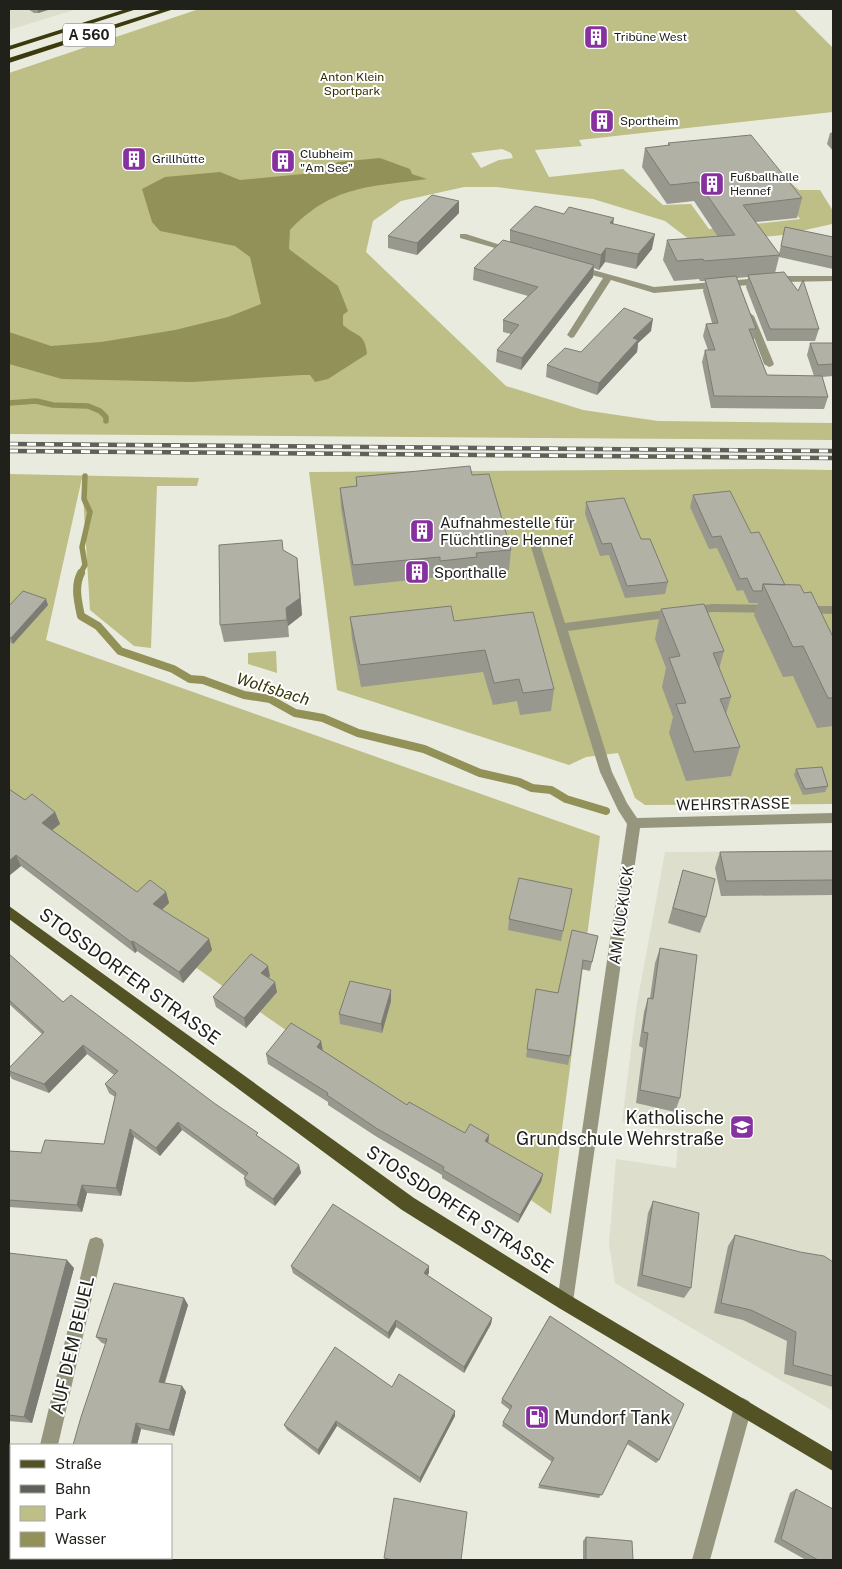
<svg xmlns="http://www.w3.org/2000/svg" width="842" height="1569" font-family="'Public Sans',sans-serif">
<rect width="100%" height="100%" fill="#eaebdf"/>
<path fill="#dddecb" d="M9 9H77L9 30Z
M833 851V1411L615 1283 609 1243 616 1159 676 1168 679 1132 622 1122 636 1009 665 852Z"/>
<path fill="#bebe87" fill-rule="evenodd" d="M199 9H794L833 48V112L579 140 582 146 535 150 549 177 623 169 663 205 691 204 709 229 800 219 766 172 783 176 799 190H820L833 211 832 224 783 235 694 243 665 221 593 199 497 187H464L401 201 373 221 366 252 506 386 583 410 658 421 833 423V440L9 434V73ZM502 149 511 153 513 158 499 160 481 168 471 153Z
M761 469 833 470V804L645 805 635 798 618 753 586 757 569 765 337 690 309 472Z
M9 474 199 478 197 486H157L151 648 134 646 90 610 82 478 46 640 600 836 551 1214 9 838Z
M276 651 277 673 248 664V653Z"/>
<path fill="#919158" d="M380 158 410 169 412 174 427 179C370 187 333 185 290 230L289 249 338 286 348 311 343 315V325C356 337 365 332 367 354L328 379 315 382 310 375H302L192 382 62 379 9 364V332L51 346 101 342 175 330 228 317 261 304 250 257 235 246 160 231 152 222 142 189 165 177 220 172 240 180 323 172 338 162Z"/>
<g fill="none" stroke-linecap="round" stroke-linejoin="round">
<path stroke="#919158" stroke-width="5.5" d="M9 403 36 401 53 405 88 406 100 411 106 417V421
M80 574 85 565 82 547 90 512 84 499 85 476"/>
<path stroke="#919158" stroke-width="8" d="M81 573C74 586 78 602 81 616L98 626 120 651 173 669 190 679 203 680 244 695 270 699 295 713 323 718 358 733 424 749 480 773 519 782 532 788 551 790 566 799 606 811"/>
<path fill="#96967e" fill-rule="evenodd" d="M460 234H466L516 250 509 252 460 238Z
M579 266 654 287 786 276H833V281L786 282 654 293 611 280 574 337 571 338 567 335 603 278 576 271 575 269Z
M750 313 754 316 774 364 772 366 769 367 764 364 746 316Z
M535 540 540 544 565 623 712 604 773 605 779 609 773 613 712 612 568 631 612 772 627 803 637 818 833 813V823L640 828 573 1302 571 1308 565 1310 559 1308 557 1302 627 824 618 810 600 772 530 544Z
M803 606H833V614L799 613 797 610 799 607Z
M96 1237 102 1239 104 1245 58 1445H40L88 1245 90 1239Z
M743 1398 749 1401 752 1407 710 1560H692L734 1407 737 1401Z
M13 1558H31L30 1560H12Z"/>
<path fill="#535224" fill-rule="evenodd" d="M9 906 414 1198 571 1296 833 1452V1471L559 1308 402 1210 9 919Z"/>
<path fill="#3b3a0e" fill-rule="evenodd" d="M126 9H137L9 50V46Z
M163 9H174L9 63V58Z"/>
<defs>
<path id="rail" d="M9 444 833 451
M9 451 833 458"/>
</defs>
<use href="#rail" stroke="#606059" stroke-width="4.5"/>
<use href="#rail" stroke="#fff" stroke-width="3" stroke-dasharray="9" stroke-linecap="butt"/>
</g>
<path fill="#98988f" d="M28 9H51L38 13H34Z
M833 132V151L827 144 830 133Z
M668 143 802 198 797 218 756 222 779 254 785 227 833 237V269L779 257 775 273 819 329 815 341H767L746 287 748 277 737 278 756 329 754 340 767 375 814 376 807 355 810 343H833V376L822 377 828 397 824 409 711 408 702 362 705 350H708L703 336 706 324 712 323 703 291 705 281H700L699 279 674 281 663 260 667 240 718 237 694 201 667 204 642 167 645 148 668 146Z
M459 213 417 255 388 248V236Z
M564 214 613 224 652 249 636 269 605 262 599 270 594 268 593 277 521 370 496 362 497 350 511 334 503 332V320L528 296 473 280 474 268 510 242V230Z
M651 331 638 343 637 352 597 395 546 377 547 365 581 352Z
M472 475 511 550 509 570 476 574V578L440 581 439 577 354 586 341 508 340 488 356 486V477Z
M693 495 751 533 785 585 804 593 833 637V726L817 728 793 676 783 677 754 615 758 603H749L743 590 737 591 717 548 709 549 690 507Z
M586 502 641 539 668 582 665 594 625 598 609 555 600 556 585 514Z
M299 576 302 615 288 626 289 637 224 642 220 625Z
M48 605 13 644 9 642V606Z
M661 609 724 651 719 669 731 697 726 714 740 747 731 776 686 781 669 733 673 717 662 687 666 668 655 639Z
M350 617 454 621 554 689 551 711 520 715 517 701 493 705 483 672 361 687 352 639Z
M796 769 828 786 825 792 803 795 794 775Z
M9 789 25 800 55 812 60 824 52 830 137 892H166L169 903 162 910 209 939 212 950 183 983 137 951 135 953 21 866 10 875 9 874Z
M833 851V895L721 896 715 868 720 852Z
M683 870 706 917 700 933 668 923Z
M572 889 561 941 508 930 509 919Z
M598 936 590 971 581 969 570 1056 568 1065 526 1057 536 989 558 993Z
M660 948 680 1098 675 1112 636 1103 643 1048 639 1046 644 1012 648 998H650L655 963Z
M9 954 63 1002 299 1165 301 1173 275 1206 246 1186 244 1178 245 1176 182 1130 160 1156 134 1137 121 1196 87 1193 82 1212 9 1207V1151L41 1153 104 1144 115 1097 109 1093 105 1084 114 1075 87 1054 49 1093 12 1079 9 1074V1068L42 1034 9 1004Z
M270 976 269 978 277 992 246 1028 216 1007 213 997Z
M391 990V1001L382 1033 340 1024 339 1014Z
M321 1041 322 1050 407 1105 465 1133 489 1135 488 1143 543 1174 541 1182 518 1223 442 1178V1175L377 1137 328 1105V1102L268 1064 266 1054Z
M653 1201 691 1288 684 1298 637 1286 648 1213Z
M735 1235 833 1262V1387L784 1374 787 1341 743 1320 714 1313 728 1246Z
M9 1253 74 1268 32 1423 9 1421Z
M291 1266 429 1273 427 1275 492 1318 491 1324 464 1373 396 1327 389 1339 293 1273Z
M184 1298 188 1305 165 1383 182 1386 186 1392 174 1436 141 1429 137 1445 105 1344 102 1343 96 1337Z
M550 1316 659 1460 656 1463 627 1444 599 1498 538 1488 552 1462 502 1426 503 1422 510 1410 501 1403 502 1399Z
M392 1387 455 1416 420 1483 337 1426 319 1455 287 1430 284 1425Z
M796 1489 833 1560H806L774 1542 790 1493Z
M586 1537 633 1560H583V1541Z"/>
<path fill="#7c7c74" d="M38 9H51L38 13Z
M459 201V213L417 255V243Z
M614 218 612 232 610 223Z
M655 234 652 249 636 269 638 254Z
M606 248 605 262 599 270 601 255Z
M594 265 593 277 521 370 522 358Z
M653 319 651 331 638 343 637 352 597 395 599 383 633 338Z
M297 558 302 615 288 626 289 637 286 608Z
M46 599 48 605 13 644 11 638Z
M55 812 60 824 47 834 42 823Z
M16 855 21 866 10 875 9 873V861Z
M166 892 169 903 156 915 153 904Z
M209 939 212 950 183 983 179 972Z
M133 941 137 951 135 953 131 942Z
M268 966 270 976 264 983 261 973Z
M275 982 277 992 246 1028 244 1018Z
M391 990V1001L382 1033 381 1024Z
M321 1041 323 1051 317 1047Z
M83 1045 87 1054 49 1093 44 1084Z
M178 1122 182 1130 160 1156 156 1148Z
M130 1129 134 1137 121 1196 116 1188Z
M489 1135 488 1144 485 1141Z
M299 1165 301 1173 275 1206 273 1199Z
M543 1174 541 1182 518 1223 520 1215Z
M82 1185 87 1193 82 1212 77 1205Z
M67 1260 74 1268 32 1423 24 1417Z
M429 1266V1273L424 1281V1273Z
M184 1298 188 1305 163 1387 159 1382Z
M492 1318 491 1324 464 1373V1367Z
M396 1320V1327L389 1339 388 1333Z
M182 1386 186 1392 174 1436 169 1430Z
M455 1411V1416L420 1483V1478Z
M336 1421 337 1426 319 1455 318 1450Z
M136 1423 141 1429 137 1445H131Z"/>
<path fill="#b1b1a6" stroke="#7c7c74" d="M751 135 802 198 743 205 780 255 704 261 703 259 677 261 667 240 735 235 698 182 670 185 645 148 670 145 668 143Z
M432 195 459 201 417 243 388 236Z
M535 206 564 214 569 207 614 218 610 223 655 234 638 254 606 248 601 255 510 230Z
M785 227 833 237V257L781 246Z
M503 240 594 265 522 358 497 350 519 325 503 320 538 287 474 268Z
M784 272 798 291 803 280 819 329H770L748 275Z
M736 276 756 329H749L767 375 822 376 828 397 714 396 705 350H715L706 324 718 323 705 279Z
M624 308 653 319 633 338 638 340 599 383 547 365 565 348 581 352Z
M810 343H833V364L818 365Z
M470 466 472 475 489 474 511 550 476 553 477 557 440 561V557L353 565 340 488 357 486 356 477Z
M730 491 751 533 759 532 785 585 763 584 762 591H753L747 578 740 579 721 536 712 537 693 495Z
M624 498 641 539H650L668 582 627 586 611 543 602 544 586 502Z
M282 540 283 550 297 558 300 598 286 608 287 620 220 625 219 545Z
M763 584 800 585 804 593 811 592 833 637V698H828L803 646 793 647Z
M23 591 46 599 11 638 9 637V606Z
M704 604 724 651 713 653 731 697 720 699 740 747 694 752 676 704 686 703 669 658 680 656 661 609Z
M451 606 454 621 533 612 554 689 523 693 519 679 494 683 485 650 360 665 350 617Z
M822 767 828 786 805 789 796 769Z
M9 789 25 800 32 794 55 812 42 823 137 892 150 880 166 892 153 904 209 939 179 972 133 941 131 942 16 855 9 861Z
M833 851V880L726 881 720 852Z
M683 870 715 879 706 917 673 908Z
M519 878 572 889 563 931 509 919Z
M572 930 598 936 592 962 583 960 570 1056 527 1049 536 989 558 993Z
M660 948 697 955 680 1098 640 1090 648 1033 643 1032 648 998 653 999Z
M9 954 63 1002 71 995 214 1103 258 1133 256 1135 299 1165 273 1199 244 1178 248 1173 178 1122 156 1148 130 1129 116 1188 82 1185 77 1205 9 1200V1151L41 1153 45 1140 104 1144 116 1093 105 1084 118 1071 83 1045 44 1084 9 1071V1068L44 1032 9 1000Z
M251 954 268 966 261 973 275 982 244 1018 213 997Z
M350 981 391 990 381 1024 339 1014Z
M291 1023 321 1041 317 1047 407 1105 409 1102 465 1133 470 1124 489 1135 485 1141 543 1174 520 1215 443 1170 444 1167 376 1128 327 1095 328 1093 266 1054Z
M653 1201 699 1213 691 1288 642 1275Z
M333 1204 429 1266 424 1273 492 1318 464 1367 396 1320 388 1333 291 1266Z
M735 1235 800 1252 824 1256 833 1262V1376L793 1365 796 1332 751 1310 721 1303Z
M9 1253 67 1260 24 1417 9 1415Z
M114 1283 184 1298 159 1382 182 1386 169 1430 136 1423 131 1445H73L81 1417 107 1339 96 1337Z
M550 1316 684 1404 659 1460 629 1440 602 1495 539 1485 554 1458 503 1422 512 1406 502 1399Z
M335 1347 392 1387 399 1374 455 1411 420 1478 336 1421 318 1450 284 1425Z
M796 1489 833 1509V1560H818L781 1539Z
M394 1498 467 1512 461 1560H393L384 1558Z
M586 1537 632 1541 633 1560H586Z"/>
<defs>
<symbol id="building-square" viewBox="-11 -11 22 22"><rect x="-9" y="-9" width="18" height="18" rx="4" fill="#86319f" stroke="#fff"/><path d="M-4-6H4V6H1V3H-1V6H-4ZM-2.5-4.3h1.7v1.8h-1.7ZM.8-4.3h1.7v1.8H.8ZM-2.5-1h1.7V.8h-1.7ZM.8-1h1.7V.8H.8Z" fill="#fff"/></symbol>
<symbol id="school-square" viewBox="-11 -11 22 22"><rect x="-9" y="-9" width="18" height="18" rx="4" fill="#86319f" stroke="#fff"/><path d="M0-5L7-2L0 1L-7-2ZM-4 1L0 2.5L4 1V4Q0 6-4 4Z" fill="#fff"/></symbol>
<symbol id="fuel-square" viewBox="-11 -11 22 22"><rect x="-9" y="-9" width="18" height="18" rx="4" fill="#86319f" stroke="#fff"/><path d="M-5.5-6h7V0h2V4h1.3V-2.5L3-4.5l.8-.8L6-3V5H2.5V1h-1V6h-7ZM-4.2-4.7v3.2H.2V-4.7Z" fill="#fff"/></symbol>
</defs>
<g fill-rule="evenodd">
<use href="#building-square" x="582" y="23" width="28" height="28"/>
<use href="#building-square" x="588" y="107" width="28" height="28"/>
<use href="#building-square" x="120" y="145" width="28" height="28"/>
<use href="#building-square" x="269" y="147" width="28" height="28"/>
<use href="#building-square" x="698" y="170" width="28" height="28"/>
<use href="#building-square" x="408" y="517" width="28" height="28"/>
<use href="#building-square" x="403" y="558" width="28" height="28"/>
<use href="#school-square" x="728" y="1113" width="28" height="28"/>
<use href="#fuel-square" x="523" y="1403" width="28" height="28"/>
</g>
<g text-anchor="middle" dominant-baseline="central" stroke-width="4" stroke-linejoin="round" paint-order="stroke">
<g font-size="12" fill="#21211c" stroke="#fff" text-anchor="start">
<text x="614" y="37">Tribüne West</text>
<text x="620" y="121">Sportheim</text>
<text x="300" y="154">Clubheim<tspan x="300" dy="14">"Am See"</tspan></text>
<text x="152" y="159">Grillhütte</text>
<text x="730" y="177">Fußballhalle<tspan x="730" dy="14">Hennef</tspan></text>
</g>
<g font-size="12" fill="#302e00" stroke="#fff">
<text x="352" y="77">Anton Klein<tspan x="352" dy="14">Sportpark</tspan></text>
</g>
<rect fill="#fff" stroke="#646460" stroke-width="1" x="63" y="23.5" width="52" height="23" rx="4"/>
<g font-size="14" font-weight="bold" fill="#21211c">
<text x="89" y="35">A 560</text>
</g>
<g font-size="15" fill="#21211c" stroke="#fff" text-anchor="start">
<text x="440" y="522">Aufnahmestelle für<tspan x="440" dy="17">Flüchtlinge Hennef</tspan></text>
<text x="434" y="572">Sporthalle</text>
</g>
<g font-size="15" fill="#21211c" stroke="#fff">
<text transform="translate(733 804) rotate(-1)">WEHRSTRASSE</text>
<text transform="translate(621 915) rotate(-82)">AM KUCKUCK</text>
</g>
<g font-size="16" font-style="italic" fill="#363404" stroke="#fff">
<text transform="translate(273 689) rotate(17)">Wolfsbach</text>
</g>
<g font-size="18" fill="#21211c" stroke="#fff">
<text transform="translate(130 976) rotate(36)">STOSSDORFER STRASSE</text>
<text transform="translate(460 1209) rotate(33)">STOSSDORFER STRASSE</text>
<text transform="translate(72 1345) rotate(-77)">AUF DEM BEUEL</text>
</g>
<g font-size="18" fill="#21211c" stroke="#fff" text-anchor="end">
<text x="724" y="1117">Katholische<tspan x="724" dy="21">Grundschule Wehrstraße</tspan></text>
<text x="554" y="1417" text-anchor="start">Mundorf Tank</text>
</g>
</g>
<rect width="842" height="1569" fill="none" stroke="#21211c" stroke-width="20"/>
<rect x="10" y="1444" width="162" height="115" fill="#ffffff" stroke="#a6a6a4"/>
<rect x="20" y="1460" width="25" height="8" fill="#535224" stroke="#a6a6a4"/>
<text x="55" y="1469" font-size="15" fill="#21211c">Straße</text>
<rect x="20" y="1485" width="25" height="8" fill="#606059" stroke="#a6a6a4"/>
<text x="55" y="1494" font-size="15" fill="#21211c">Bahn</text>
<rect x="20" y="1506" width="25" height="15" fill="#bebe87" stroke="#a6a6a4"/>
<text x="55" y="1519" font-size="15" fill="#21211c">Park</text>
<rect x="20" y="1532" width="25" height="15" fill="#919158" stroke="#a6a6a4"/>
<text x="55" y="1544" font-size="15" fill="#21211c">Wasser</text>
</svg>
